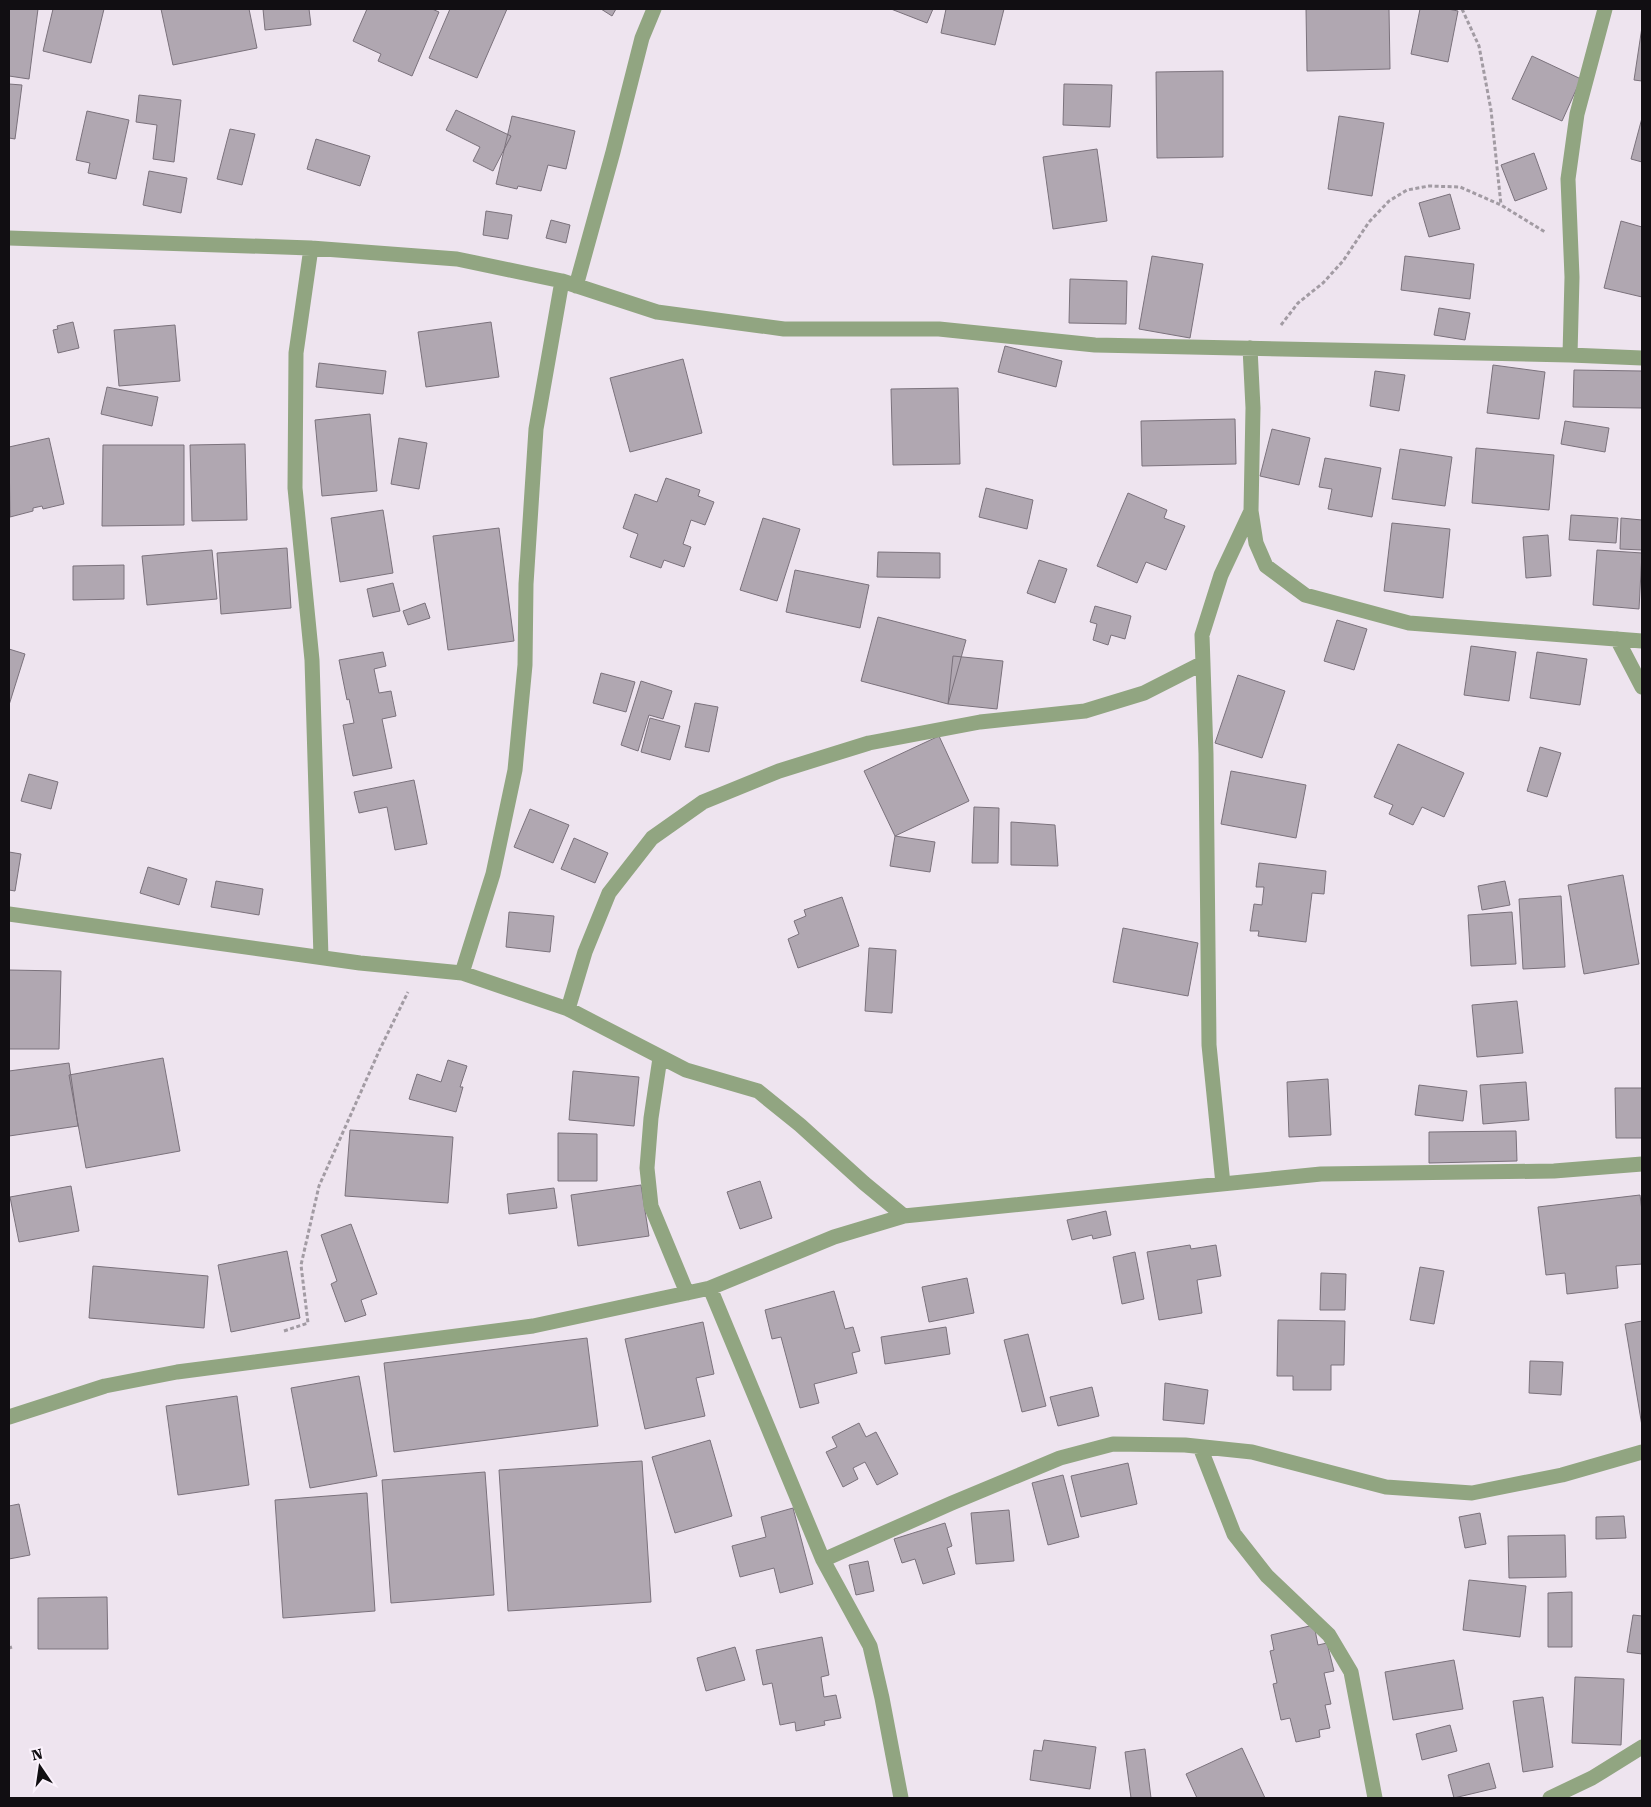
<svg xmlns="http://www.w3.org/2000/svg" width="1651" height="1807" font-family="'Roboto Serif',serif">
<rect width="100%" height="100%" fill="#eee4ef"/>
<path fill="#b0a7b1" stroke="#7b727c" d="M9 9H38L29 79 9 76Z
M53 9H104L91 63 43 51Z
M161 9H249L257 48 173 65Z
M263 9H309L311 25 265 30Z
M367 9H432L439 12 412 76 378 61 381 54 353 41Z
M450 9H507L477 78 429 58Z
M601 9H616L612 16Z
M891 9H933L927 23Z
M946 9H1004L995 45 941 33Z
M1306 9H1389L1390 69 1307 71Z
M1420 9H1448L1458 11 1448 62 1411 54Z
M1642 27V81L1634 80Z
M1532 56 1581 79 1562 121 1512 99Z
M1223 71V157L1157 158 1156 72Z
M9 84 22 85 15 139 9 138Z
M1064 84 1112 85 1110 127 1063 125Z
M139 95 181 100 174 162 153 159 157 125 136 122Z
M456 110 511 136 493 171 473 161 480 147 446 130Z
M87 111 129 120 116 179 88 173 90 163 76 160Z
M512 116 575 131 566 169 548 165 541 191 518 186 517 189 496 184Z
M1339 116 1384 123 1372 196 1328 189Z
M1642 118V162L1631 159Z
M230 129 255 134 242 185 217 179Z
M316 139 370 156 360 186 307 169Z
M1097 149 1107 221 1053 229 1043 157Z
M1534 153 1547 189 1515 201 1501 165Z
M149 171 187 178 181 213 143 205Z
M1450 194 1460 229 1429 237 1419 203Z
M486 211 512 215 508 239 483 235Z
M551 220 570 225 566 243 546 238Z
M1621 221 1642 227V297L1604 288Z
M1152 256 1203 264 1190 338 1139 329Z
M1405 256 1474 264 1470 299 1401 290Z
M1070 279 1127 281 1126 324 1069 323Z
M1439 308 1470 313 1465 340 1434 335Z
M73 322 79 348 58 353 53 330 58 329 57 326Z
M491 322 499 377 426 387 418 332Z
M175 325 180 381 119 386 114 330Z
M1005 346 1062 361 1056 387 998 372Z
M683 359 702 433 630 452 610 378Z
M319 363 386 371 383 394 316 387Z
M1493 365 1545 372 1539 419 1487 413Z
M1574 370 1642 371V408L1573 407Z
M1375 371 1405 375 1399 411 1370 406Z
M107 387 158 397 152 426 101 414Z
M958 388 960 464 893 465 891 389Z
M370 414 377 491 322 496 315 420Z
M1235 419 1236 464 1142 466 1141 421Z
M1565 421 1609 428 1605 452 1561 444Z
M1272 429 1310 438 1299 485 1260 476Z
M49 438 64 504 43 509 42 506 33 508V511L10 517 9 447Z
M399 438 427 443 419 489 391 484Z
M245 444 247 520 192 521 190 445Z
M103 445H184V525L102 526Z
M1476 448 1554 455 1549 510 1472 503Z
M1400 449 1452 457 1445 506 1392 499Z
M1325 458 1381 468 1372 517 1328 509 1332 489 1319 487Z
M666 478 700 490 698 496 714 502 705 525 691 520 683 544 691 547 684 567 664 560 661 568 630 557 638 534 623 528 635 494 657 502Z
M986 488 1033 500 1027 529 979 517Z
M1128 493 1167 510 1164 518 1185 526 1166 570 1146 562 1137 583 1097 566Z
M383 510 393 573 340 582 331 518Z
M1571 515 1618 518 1616 543 1569 540Z
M763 518 800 529 777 601 740 590Z
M1621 518 1642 520V550L1620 549Z
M1392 523 1450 529 1443 598 1384 591Z
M499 528 514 641 448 650 433 536Z
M1548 535 1551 576 1526 578 1523 537Z
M287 548 291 608 221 614 217 553Z
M212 550 217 599 147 605 142 556Z
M1597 550 1642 553 1639 609 1593 605Z
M878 552 940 553V578L877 577Z
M1039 560 1067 569 1055 603 1027 593Z
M124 565V599L73 600V566Z
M795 570 869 585 860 628 786 612Z
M393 583 400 611 373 617 367 589Z
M425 603 430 618 408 625 403 611Z
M1095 606 1131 616 1125 639 1111 635 1108 645 1093 640 1097 624 1090 622Z
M878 617 966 640 948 704 861 681Z
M1337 620 1367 629 1354 670 1324 661Z
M1471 646 1516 652 1509 701 1464 695Z
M9 649 25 654 9 705Z
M383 652 386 666 374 669 379 693 391 691 396 716 382 719 392 768 353 776 343 725 354 723 349 699 347 700 339 660Z
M1537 652 1587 659 1580 705 1530 698Z
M953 656 1003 661 997 709 948 704Z
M601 673 635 682 626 712 593 703Z
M1238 675 1285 691 1262 758 1215 743Z
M641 681 672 691 663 719 649 715 638 751 621 745Z
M695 703 718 707 709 752 685 747Z
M650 718 680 726 670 760 641 752Z
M939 736 969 801 895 836 864 771Z
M1398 744 1464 773 1444 817 1422 807 1413 825 1389 814 1393 805 1374 797Z
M1540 747 1561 753 1547 797 1527 791Z
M1231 771 1306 785 1296 838 1221 824Z
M29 774 58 782 51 809 21 801Z
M414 780 427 844 395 850 387 807 359 813 354 792Z
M974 807 999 808 998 863H972Z
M530 809 569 825 553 863 514 847Z
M1011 822 1055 825 1058 866 1011 865Z
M895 836 935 842 930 872 890 866Z
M574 838 608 853 595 883 561 869Z
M9 852 21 854 15 891 9 890Z
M1259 863 1326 871 1324 894 1312 893 1306 942 1258 936 1259 931H1250L1254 904 1262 905 1264 887H1256Z
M148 867 187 879 179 905 140 893Z
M1623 875 1639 964 1584 974 1568 885Z
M216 881 263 889 259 915 211 907Z
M1505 881 1510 905 1482 910 1478 886Z
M1561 896 1565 967 1523 969 1519 899Z
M842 897 859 946 798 968 788 939 799 934 794 921 806 916 804 910Z
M509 912 554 916 550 952 506 947Z
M1512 912 1516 964 1471 966 1468 915Z
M1123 928 1198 943 1188 996 1113 982Z
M869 948 896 950 892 1013 865 1011Z
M9 970 61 971 59 1049H9Z
M1517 1001 1523 1053 1477 1057 1472 1005Z
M163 1058 180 1151 86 1168 69 1075Z
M448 1060 467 1066 460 1087H463L456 1112 409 1099 417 1074 441 1082Z
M69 1063 78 1126 9 1136V1071Z
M573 1071 639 1077 634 1126 569 1120Z
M1328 1079 1331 1135 1289 1137 1287 1082Z
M1526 1082 1529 1120 1483 1124 1480 1085Z
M1419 1085 1467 1091 1463 1121 1415 1115Z
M1615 1088H1642V1138H1616Z
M350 1130 453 1137 448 1203 345 1196Z
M1516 1131 1517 1161 1429 1163V1132Z
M558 1133 597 1134V1181H558Z
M760 1181 772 1218 740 1229 727 1192Z
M641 1185 649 1236 578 1246 571 1195Z
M71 1186 79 1231 19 1242 10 1197Z
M554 1188 557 1208 509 1214 507 1194Z
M1640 1195 1642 1211V1264L1616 1266 1618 1288 1567 1294 1565 1273 1546 1275 1538 1207Z
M1106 1211 1111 1235 1093 1239 1092 1235 1072 1240 1067 1220Z
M351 1224 377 1294 361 1300 366 1315 345 1322 331 1284 337 1281 321 1235Z
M1190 1245 1191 1249 1216 1245 1221 1276 1197 1280 1202 1313 1159 1320 1147 1252Z
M287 1251 300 1318 231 1332 218 1265Z
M1135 1252 1144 1299 1122 1304 1113 1257Z
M93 1266 208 1276 204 1328 89 1318Z
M1420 1267 1444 1271 1434 1324 1410 1320Z
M1321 1273 1346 1274 1345 1310H1320Z
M967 1278 974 1313 929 1322 922 1287Z
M834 1291 845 1329 853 1327 860 1351 852 1353 857 1373 814 1384 819 1403 800 1408 781 1337 772 1339 765 1310Z
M1278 1320 1345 1321 1344 1365H1331V1390H1293V1376H1277Z
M1642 1321V1426L1625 1324Z
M703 1322 714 1374 696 1378 705 1416 645 1429 625 1339Z
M946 1327 950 1354 885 1364 881 1337Z
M1028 1334 1046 1406 1022 1412 1004 1340Z
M587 1338 598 1426 394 1452 384 1363Z
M1530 1361 1563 1362 1561 1395 1529 1393Z
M359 1376 377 1476 310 1488 291 1388Z
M1165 1383 1208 1390 1204 1424 1163 1420Z
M1092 1387 1099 1416 1058 1426 1050 1397Z
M237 1396 249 1485 178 1495 166 1406Z
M859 1423 866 1437 876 1432 898 1474 877 1485 865 1462 853 1468 858 1479 843 1487 826 1452 837 1447 832 1437Z
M710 1440 732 1516 675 1533 652 1457Z
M642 1461 651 1602 508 1611 499 1470Z
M1128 1463 1137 1504 1081 1517 1071 1476Z
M485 1472 494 1595 391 1603 382 1480Z
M1063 1475 1079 1537 1048 1545 1032 1483Z
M367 1493 375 1611 283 1618 275 1500Z
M19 1504 30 1555 9 1559V1506Z
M793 1508 813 1584 780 1593 774 1568 740 1577 732 1546 766 1537 761 1517Z
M1009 1510 1014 1561 976 1564 971 1513Z
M1480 1513 1486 1544 1465 1548 1459 1517Z
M1624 1516 1626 1538 1596 1539V1517Z
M945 1523 952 1546 947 1548 955 1574 923 1584 915 1559 902 1563 894 1539Z
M1565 1535 1566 1577 1509 1578 1508 1536Z
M868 1561 874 1591 856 1595 849 1565Z
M1469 1580 1526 1586 1520 1637 1463 1630Z
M1572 1592V1647H1548V1593Z
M107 1597 108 1649H38V1598Z
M1633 1615 1642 1616V1654L1627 1652Z
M1314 1625 1318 1645 1327 1643 1334 1671 1324 1673 1331 1704 1325 1705 1330 1728 1319 1730 1320 1737 1296 1742 1290 1718 1281 1720 1273 1684 1277 1683 1270 1651 1274 1650 1271 1635Z
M822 1637 829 1675 821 1677 824 1697 836 1695 841 1718 824 1721 825 1725 796 1731 795 1722 780 1725 772 1683 763 1685 756 1650Z
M735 1647 745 1680 706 1691 697 1658Z
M1454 1660 1463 1709 1393 1720 1385 1672Z
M1575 1677 1624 1679 1621 1745 1572 1743Z
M1543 1697 1553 1767 1523 1772 1513 1701Z
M1450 1725 1457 1751 1422 1760 1416 1734Z
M1044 1740 1096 1747 1090 1789 1030 1780 1034 1750 1042 1751Z
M1242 1748 1265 1798H1197L1186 1774Z
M1145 1749 1151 1798H1131L1125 1752Z
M1489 1763 1496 1788 1454 1798 1448 1775Z"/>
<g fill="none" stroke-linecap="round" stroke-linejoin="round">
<path stroke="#a29ba3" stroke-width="3" stroke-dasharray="4 2.5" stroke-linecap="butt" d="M1462 9 1479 46 1491 110 1501 205
M1281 325 1298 303 1323 283 1343 261 1369 222 1389 201 1407 190 1429 186 1460 187 1501 205 1545 232
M284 1331 308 1323 301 1265 319 1186 380 1049 408 992
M9 1648 12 1647"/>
<path stroke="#91a581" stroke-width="15" d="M9 238 311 248 457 259 562 281 657 312 784 329H939L1095 345 1570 355 1642 358
M311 248 296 353 295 488 312 660 321 957
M576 286 613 152 642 38 654 9
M1250 348 1253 408 1251 511 1256 543 1266 566 1305 595 1409 623 1642 641
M1570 355 1572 277 1568 179 1577 114 1605 9
M1617 639 1642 687
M9 914 360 963 462 973 568 1009 686 1070 758 1091 800 1125 864 1183 904 1216
M462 973 493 874 515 770 525 665 526 584 536 429 562 281
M568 1009 585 952 609 893 652 838 703 802 779 771 869 743 980 722 1085 711 1144 693 1203 663
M660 1058 651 1118 647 1168 651 1206 687 1293
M1223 1184 1209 1045 1206 754 1202 635 1221 575 1251 511
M710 1288 823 1560 870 1646 882 1698 901 1798
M9 1417 105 1386 177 1372 533 1326 687 1293 710 1288 834 1237 904 1216 1321 1174 1554 1171 1642 1164
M1200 1447 1234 1534 1267 1576 1329 1635 1351 1672 1375 1798
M823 1560 952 1503 1060 1458 1113 1444 1185 1445 1252 1452 1386 1487 1472 1493 1562 1475 1642 1452
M1550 1798 1592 1778 1642 1747"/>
</g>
<rect width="1651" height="1807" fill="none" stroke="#110e12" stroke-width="20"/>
<g transform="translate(40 1767) rotate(347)" stroke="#fbf2fc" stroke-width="4" paint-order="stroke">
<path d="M0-4L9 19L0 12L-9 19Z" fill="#110e12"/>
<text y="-8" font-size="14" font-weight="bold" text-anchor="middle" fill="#110e12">N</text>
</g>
</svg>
